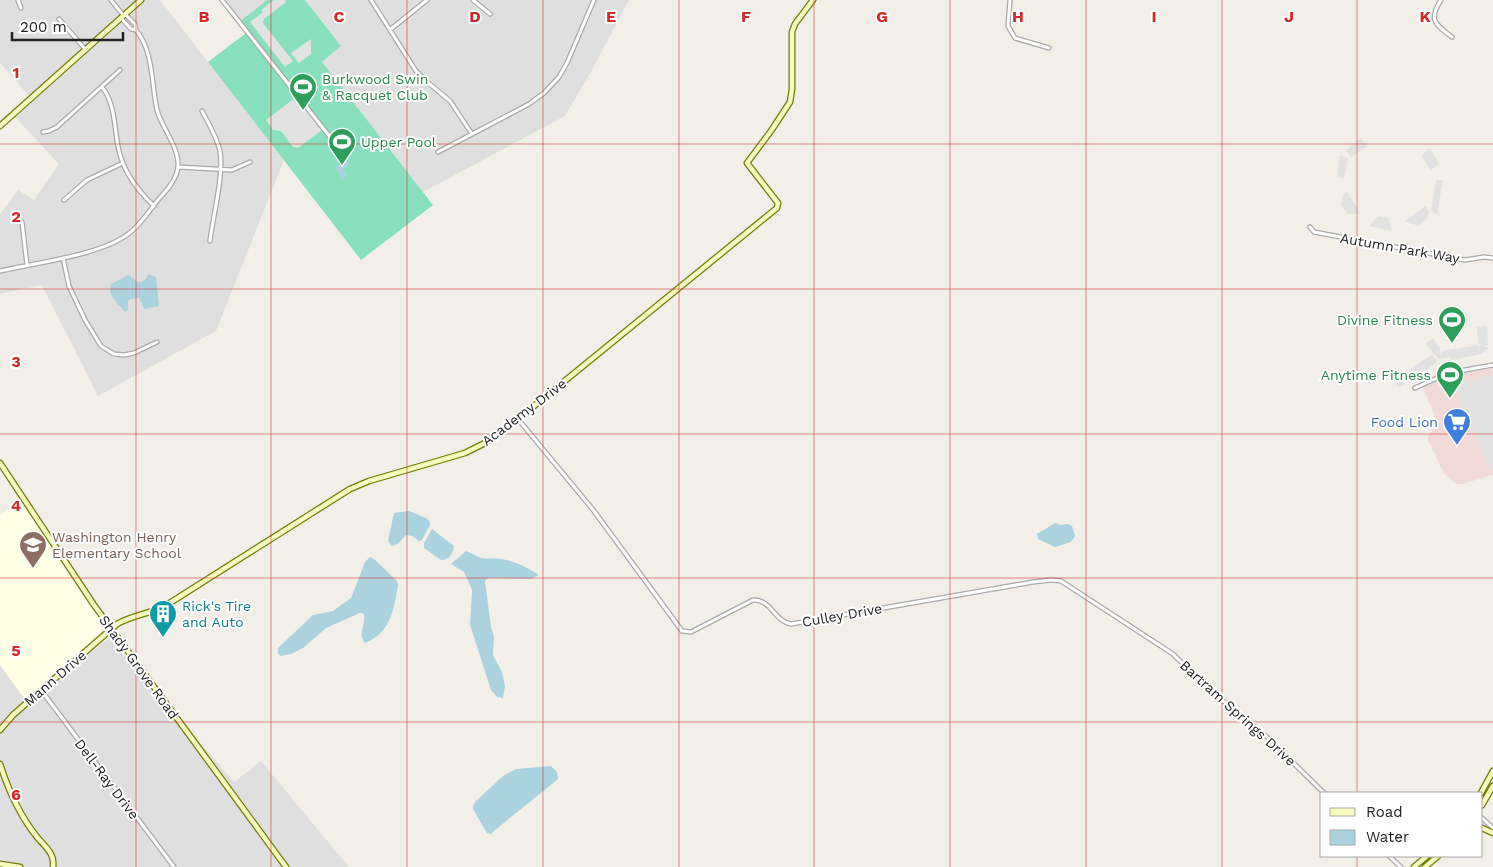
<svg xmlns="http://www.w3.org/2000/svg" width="1493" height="867" font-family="'Work Sans',sans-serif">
<rect width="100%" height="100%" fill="#f2efe9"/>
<path fill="#e0dfdf" d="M0 0H160L284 160 216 331 98 396 42 285 0 294V214L18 190 34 200 59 164 14 116 32 99 0 63Z
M222 0H267L239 22Z
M305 0H629L592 70 565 116 423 192 321 61 341 46Z
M109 638 234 782 261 761 349 867H0V665L29 705Z"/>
<path fill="#f2dad9" d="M1493 365V475L1462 484H1457L1451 480 1444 473 1428 440V436L1438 422 1421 384 1438 376Z"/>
<path fill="#ffffe5" d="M21 502 101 622 102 629 99 634 25 699 0 665V515Z"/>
<path fill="#88e0be" d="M267 0H305L341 46 322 62 433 205 361 260 208 62 246 33 239 22Z"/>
<path fill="#e2e2e2" d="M274 0H285L286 2 264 19 263 23 293 61 285 67 250 22 263 12 261 10Z
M311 39V54L299 63 291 53Z
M296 97 322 130 298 148 293 147 281 131 273 130 266 120Z
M1361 138 1367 146 1351 158 1346 150Z
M1430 148 1439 164 1431 170 1421 156Z
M1340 155 1348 158 1344 179 1337 177Z
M1436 180H1443L1437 214 1431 211Z
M1347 192 1361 214H1348L1341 205 1343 194Z
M1426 206 1429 212 1427 219 1418 226 1405 221Z
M1378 216 1389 218 1392 231 1369 226Z
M1487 326 1488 345H1485V347H1488L1487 350 1481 354 1452 360 1450 357 1439 359 1425 344 1433 338 1441 350 1439 352 1441 355 1442 351 1477 345 1478 348 1481 344H1478L1477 327Z
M1432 354 1437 362 1422 373 1420 371 1412 377V379L1407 382 1404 381 1405 384 1398 388 1394 380 1407 372 1409 374 1410 373 1409 370Z
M1491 375 1493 377V471L1492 469H1490L1454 385 1464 381 1466 383 1486 376Z"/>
<path fill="#aad3df" d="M342 156 350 165 343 170 347 175 343 179 334 168 340 163 338 159Z
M148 274 156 277 159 306 144 309 139 298 130 299 128 301V310L125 312C118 304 107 296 111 284L128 275 132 277 137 282C143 282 146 281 148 274Z
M409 511 426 518 430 522V525L422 540 419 541 412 536 406 535 398 544 392 546 388 541 394 513Z
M1055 523 1060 525 1068 524 1072 526 1075 536 1071 542 1055 547 1038 539 1037 534Z
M432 529 454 546C453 553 450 560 441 560L424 548V543Z
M466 551C472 553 475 556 481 558 487 559 494 558 501 559 514 561 529 568 539 575L530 579 488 578 485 581 491 627 494 637 493 655 502 672 505 686 503 698 497 697 491 690 470 625 472 590 464 572 451 564Z
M370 557 374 559 397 581 398 585C394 609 391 633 365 643 357 634 366 625 364 614L360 613 326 628 303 648 291 654 280 656 278 653V648L313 615 333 611 351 598 365 562Z
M551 766 557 772 558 778 557 780 495 830 491 834 487 833 473 809V806L476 801 503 776 516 769Z"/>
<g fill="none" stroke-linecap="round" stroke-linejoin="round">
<defs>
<path id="street" d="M18 0 21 8
M111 0 123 15
M222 0 338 147
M371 0 416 71 426 81 450 101 472 134
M473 0 490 14
M1010 0 1008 26 1015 38 1049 48
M1441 0C1428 20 1435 24 1452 37
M121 18 131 29 136 30 135 24 125 14
M59 19 85 49
M391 29 427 0
M102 87C115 103 114 126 118 146 122 170 137 190 154 206
M202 111C209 124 217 137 220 151 224 175 213 216 210 241
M43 132 49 131 57 127 120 70
M438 152 529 104 544 93 559 77 567 63 594 0
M178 167 232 170 250 162
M64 200 87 180 123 163
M22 222 27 265
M1310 227 1314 232 1465 260 1484 257 1493 258
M63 258 69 286 85 320 101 346 114 354 124 355 134 353 157 342
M0 271C35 263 94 256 124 237 137 229 147 214 157 201 166 191 177 180 178 166 179 147 162 128 157 110 151 83 154 52 136 30
M1415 388 1448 373 1493 365
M518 419 594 511 682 631 691 632 753 600C771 599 774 621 791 624L1033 582 1051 580 1061 581 1173 654 1205 686 1267 737 1324 793
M41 690 174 867
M1482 818 1493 828
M1389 856 1401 867"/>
<path id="secondary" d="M0 126 141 0
M0 463 94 605 286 867
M0 730 13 715 117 624C133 615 149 614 165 606L350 489 369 481 465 453 485 443 518 419 777 208 778 203 747 163 771 131 790 102 792 89V32L795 24 813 0
M0 764C8 789 21 817 37 837 45 847 55 853 53 867
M1481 793 1493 771
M1482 805 1493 786
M1482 828 1493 833
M0 864 20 867
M1414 867 1427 856
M1425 867 1438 856"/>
</defs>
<use href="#street" stroke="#a9a9a9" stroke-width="5.5"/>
<use href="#secondary" stroke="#707d05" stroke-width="7"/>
<use href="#street" stroke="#fff" stroke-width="3"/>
<use href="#secondary" stroke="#f7fabf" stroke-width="4.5"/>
</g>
<path fill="none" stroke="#d62828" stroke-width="1" stroke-opacity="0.55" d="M136 0V867M271 0V867M407 0V867M543 0V867M679 0V867M814 0V867M950 0V867M1086 0V867M1222 0V867M1357 0V793M0 144H1493M0 289H1493M0 434H1493M0 578H1493M0 722H1493M1357 856V867"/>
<defs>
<symbol id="stadium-pin" viewBox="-11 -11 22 30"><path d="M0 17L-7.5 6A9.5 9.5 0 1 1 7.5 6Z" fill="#2e9e5b" stroke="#fff"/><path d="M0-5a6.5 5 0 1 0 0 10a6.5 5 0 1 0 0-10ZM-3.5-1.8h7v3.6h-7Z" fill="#fff"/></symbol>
<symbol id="supermarket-pin" viewBox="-11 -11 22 30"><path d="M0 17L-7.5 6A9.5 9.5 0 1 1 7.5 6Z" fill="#3f7fe0" stroke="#fff"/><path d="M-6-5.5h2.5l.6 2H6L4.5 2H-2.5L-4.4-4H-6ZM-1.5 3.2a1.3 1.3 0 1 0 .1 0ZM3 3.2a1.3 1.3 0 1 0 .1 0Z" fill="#fff"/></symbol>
<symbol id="school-pin" viewBox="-11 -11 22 30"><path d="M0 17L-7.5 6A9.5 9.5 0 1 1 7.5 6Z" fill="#8d6e63" stroke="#fff"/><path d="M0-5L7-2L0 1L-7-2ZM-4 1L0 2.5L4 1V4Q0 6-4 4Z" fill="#fff"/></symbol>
<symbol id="building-pin" viewBox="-11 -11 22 30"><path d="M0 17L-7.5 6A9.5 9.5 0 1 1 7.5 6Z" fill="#0f9aa8" stroke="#fff"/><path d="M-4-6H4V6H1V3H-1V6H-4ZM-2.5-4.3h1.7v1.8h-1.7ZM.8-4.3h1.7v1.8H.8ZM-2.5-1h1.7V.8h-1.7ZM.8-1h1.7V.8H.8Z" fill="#fff"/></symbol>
</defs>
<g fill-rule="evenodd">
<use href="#stadium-pin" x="287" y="71" width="32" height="43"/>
<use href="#stadium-pin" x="326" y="126" width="32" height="43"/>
<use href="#stadium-pin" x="1436" y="304" width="32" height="43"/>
<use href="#stadium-pin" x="1434" y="359" width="32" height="43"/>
<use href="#supermarket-pin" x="1441" y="406" width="32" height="43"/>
<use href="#school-pin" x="17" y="529" width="32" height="43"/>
<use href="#building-pin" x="147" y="598" width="32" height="43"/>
</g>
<g text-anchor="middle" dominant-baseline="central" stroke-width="4" stroke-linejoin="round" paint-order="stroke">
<g font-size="14" fill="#27864d" stroke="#fff" text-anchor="start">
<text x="322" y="79">Burkwood Swin<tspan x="322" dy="16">&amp; Racquet Club</tspan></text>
<text x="361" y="142">Upper Pool</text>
<text x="1433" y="320" text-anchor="end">Divine Fitness</text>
<text x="1431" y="375" text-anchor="end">Anytime Fitness</text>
</g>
<g font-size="14" fill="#222" stroke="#fff">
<text transform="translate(1400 248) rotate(10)">Autumn Park Way</text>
<text transform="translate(524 412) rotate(-37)">Academy Drive</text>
<text transform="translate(842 615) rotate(-10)">Culley Drive</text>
<text transform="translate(139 667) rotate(54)">Shady Grove Road</text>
<text transform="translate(55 678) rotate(-41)">Mann Drive</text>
<text transform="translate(1238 713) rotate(42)">Bartram Springs Drive</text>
<text transform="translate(107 779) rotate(53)">Dell-Ray Drive</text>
</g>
<g font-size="14" fill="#366cbe" stroke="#fff" text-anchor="end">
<text x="1438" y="422">Food Lion</text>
</g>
<g font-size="14" fill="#785e54" stroke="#fff" text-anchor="start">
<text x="52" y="537">Washington Henry<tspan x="52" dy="16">Elementary School</tspan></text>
</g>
<g font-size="14" fill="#0d838f" stroke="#fff" text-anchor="start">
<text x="182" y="606">Rick's Tire<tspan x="182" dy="16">and Auto</tspan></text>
</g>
</g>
<g font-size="16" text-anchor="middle" font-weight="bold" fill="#d62828" stroke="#fff" stroke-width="4" stroke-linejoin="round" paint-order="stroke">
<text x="204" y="22">B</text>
<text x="339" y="22">C</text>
<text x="475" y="22">D</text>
<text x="611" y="22">E</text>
<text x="746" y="22">F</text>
<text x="882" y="22">G</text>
<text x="1018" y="22">H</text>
<text x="1154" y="22">I</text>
<text x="1289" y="22">J</text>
<text x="1425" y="22">K</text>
<text x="16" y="78">1</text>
<text x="16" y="222">2</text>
<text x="16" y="367">3</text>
<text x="16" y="511">4</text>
<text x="16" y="656">5</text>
<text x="16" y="800">6</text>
</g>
<rect x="1320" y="792" width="162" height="65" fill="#ffffff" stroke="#a7a7a7"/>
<rect x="1330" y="808" width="25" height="8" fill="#f7fabf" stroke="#a7a7a7"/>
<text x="1366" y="817" font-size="15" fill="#222222">Road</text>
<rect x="1330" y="830" width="25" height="15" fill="#aad3df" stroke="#a7a7a7"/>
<text x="1366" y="842" font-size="15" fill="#222222">Water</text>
<path d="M12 32v8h111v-8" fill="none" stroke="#222222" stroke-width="2.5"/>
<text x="20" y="32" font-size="15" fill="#222222" stroke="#ffffff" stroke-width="4" paint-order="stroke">200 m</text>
</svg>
